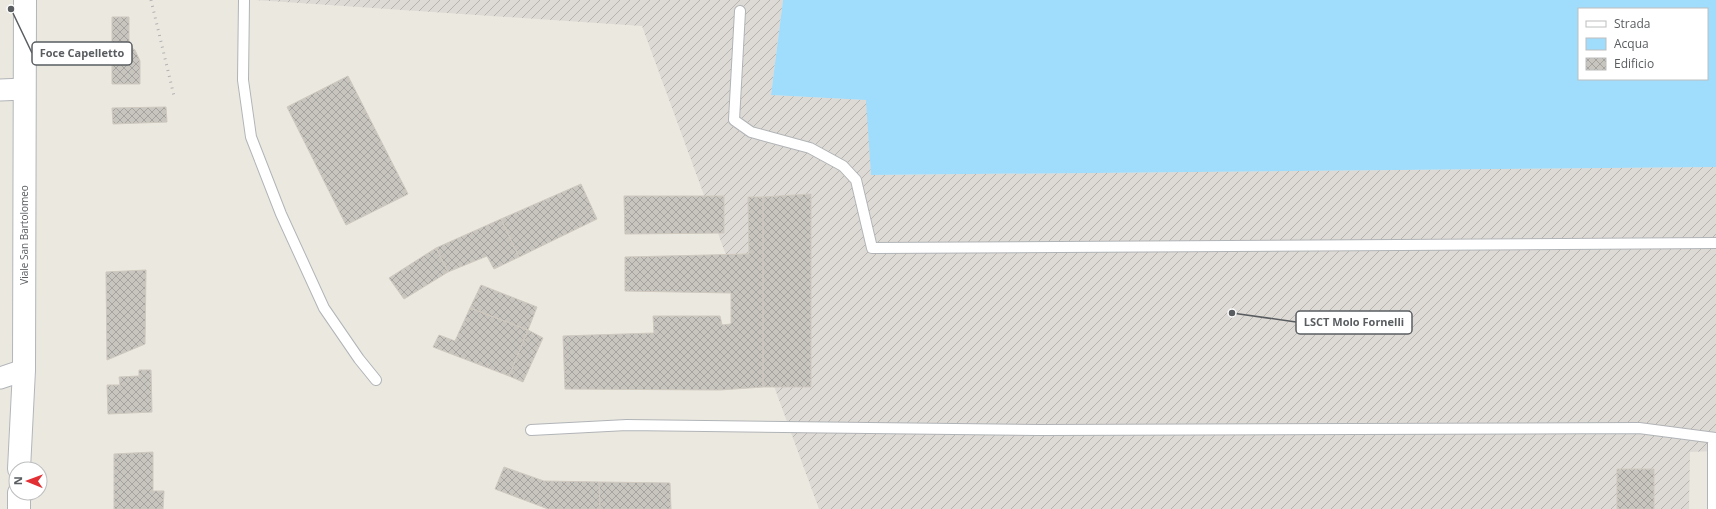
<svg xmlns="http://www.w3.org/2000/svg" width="1716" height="509" font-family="'Open Sans',sans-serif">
<defs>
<pattern id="industrial-furrows" width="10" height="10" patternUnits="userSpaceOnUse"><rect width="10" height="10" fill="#ddd9d4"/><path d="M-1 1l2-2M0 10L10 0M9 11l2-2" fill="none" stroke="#b6b3af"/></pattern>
<pattern id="building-cross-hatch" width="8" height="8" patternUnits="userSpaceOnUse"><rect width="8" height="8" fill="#c8c5bf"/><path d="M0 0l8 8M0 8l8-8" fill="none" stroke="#a5a39f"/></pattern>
</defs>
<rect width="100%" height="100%" fill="#ebe8e0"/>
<path fill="url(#industrial-furrows)" d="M255 0H783L771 95 867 100 871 175 1716 167V451L1690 452 1689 509H819L642 26Z"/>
<path fill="#a0dcfb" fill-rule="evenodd" d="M783 0H1716V167L871 175 866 100 771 95ZM1579 9H1707V79H1579Z"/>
<path fill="url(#building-cross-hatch)" stroke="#cfc9bf" d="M112 17H129V46L135 50 140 61V84H112Z
M348 76 408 194 346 225 287 107Z
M166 107 167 122 113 124 112 108Z
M581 184 597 219 519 257 501 219Z
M811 194V387H763V197Z
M624 196H724V233L625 234Z
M748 197H763V387L720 390 565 389 563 336 654 333 653 316H720L722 325 731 324V293L625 291V257L749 254Z
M501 219 519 257 494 269 487 256 448 272 436 248Z
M436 248 448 272 404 299 389 278Z
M146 270 145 344 107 360 106 272Z
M481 285 537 307 528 330 470 308Z
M470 308 528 330 509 376 433 347 439 335 455 341Z
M528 330 543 338 523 382 509 376Z
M139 370H151L152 412 108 414 107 385H120L119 377 139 376Z
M153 452V491H164L163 509H114V454Z
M504 467 544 481 599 482 600 509H548L495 489Z
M1617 469H1654V509H1617Z
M599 482 670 483 671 509H600Z"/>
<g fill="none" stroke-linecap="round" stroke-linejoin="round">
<defs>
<path id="service" d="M244 0 243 80 251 137 281 214 324 308 359 359 376 380
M740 11 734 120 751 132 810 148 843 166 856 180 872 248 1716 243
M531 430 627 425 1039 430 1639 428 1716 438
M1713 438V509"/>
<path id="minor" d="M0 90 24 89
M0 378 24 370"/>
<path id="secondary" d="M19 469 24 370 25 0
M19 509V493"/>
</defs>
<use href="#service" stroke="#b1b4b7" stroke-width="12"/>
<use href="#minor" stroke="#b1b4b7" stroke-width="23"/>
<use href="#secondary" stroke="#b2b6ba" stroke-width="24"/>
<use href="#service" stroke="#fff" stroke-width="10"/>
<use href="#minor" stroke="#fff" stroke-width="21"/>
<use href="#secondary" stroke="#fff" stroke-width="22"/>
<path stroke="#b1b2b2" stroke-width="3" stroke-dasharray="1 5" stroke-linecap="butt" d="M151 0 174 96"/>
</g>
<g text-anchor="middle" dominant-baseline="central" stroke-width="3" stroke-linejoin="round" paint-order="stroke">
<g font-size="10" fill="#595d60" stroke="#fff">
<text transform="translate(24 235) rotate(-90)">Viale San Bartolomeo</text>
</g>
</g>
<path fill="none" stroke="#595d60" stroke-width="1.5" d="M11 9L32 53M1232 313L1296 322"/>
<g fill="#595d60" stroke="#fff" stroke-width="1.5">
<circle cx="11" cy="9" r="4"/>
<circle cx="1232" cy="313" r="4"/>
</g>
<g fill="#fff" stroke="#595d60" stroke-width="1.5">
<rect x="32" y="42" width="100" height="23" rx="4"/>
<rect x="1296" y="311" width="116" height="23" rx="4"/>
</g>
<g font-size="11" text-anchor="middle" font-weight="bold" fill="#595d60">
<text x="82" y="57">Foce Capelletto</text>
<text x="1354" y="326">LSCT Molo Fornelli</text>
</g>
<rect x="1578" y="8" width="130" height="72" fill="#ffffff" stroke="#bdbebf"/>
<rect x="1586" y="21" width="20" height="6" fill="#ffffff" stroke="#bdbebf"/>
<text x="1614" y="28" font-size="12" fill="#595d60">Strada</text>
<rect x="1586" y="38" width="20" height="12" fill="#a0dcfb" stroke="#bdbebf"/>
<text x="1614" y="48" font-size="12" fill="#595d60">Acqua</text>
<rect x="1586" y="58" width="20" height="12" fill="url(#building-cross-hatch)" stroke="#bdbebf"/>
<text x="1614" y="68" font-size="12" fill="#595d60">Edificio</text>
<g transform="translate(28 481) rotate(271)"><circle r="19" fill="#ffffff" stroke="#bdbebf"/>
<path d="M0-3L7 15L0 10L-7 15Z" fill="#e12f33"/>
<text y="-6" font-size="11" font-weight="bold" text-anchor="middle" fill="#595d60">N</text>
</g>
</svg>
